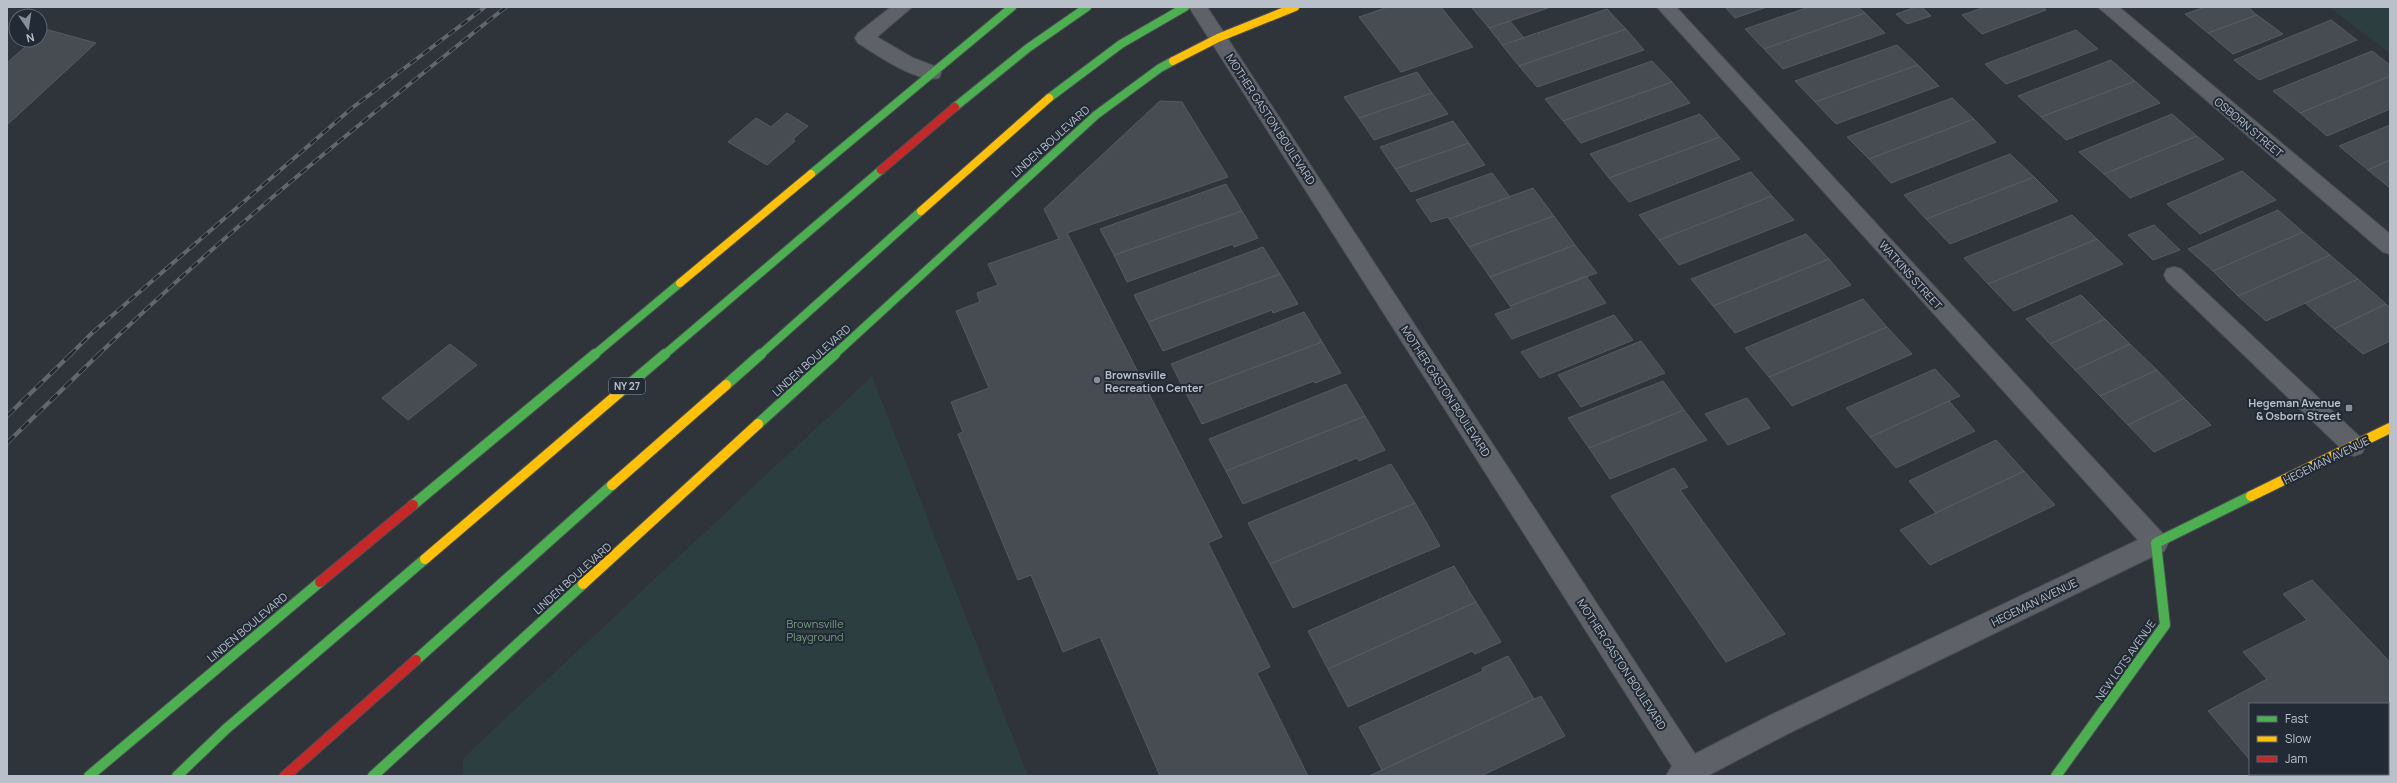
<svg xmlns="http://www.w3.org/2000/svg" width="2397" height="783" font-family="Manrope,sans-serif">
<rect width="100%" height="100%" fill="#2e343a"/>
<path fill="#2c3e40" d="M2329 7H2390V53Z
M872 376 1028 776H463V758Z"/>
<path fill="#474c52" stroke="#565b61" d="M1388 7H1441L1473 47 1401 72 1359 17Z
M1475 7H1551L1489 28 1472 8Z
M1725 7H1767L1735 18Z
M1809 7H1858L1865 13 1764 49 1745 29Z
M1916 7H1922L1931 16 1907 24 1896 14Z
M1985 7H2043L2046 10 1982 34 1962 15Z
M2205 7H2248L2257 15 2208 33 2185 14Z
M1607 9 1626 29 1519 66 1502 45Z
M1865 13 1885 33 1783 69 1764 49Z
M2257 15 2283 34 2233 54 2208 33Z
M2331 20 2357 40 2259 80 2234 60Z
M1510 21 1524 38 1502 45 1489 28Z
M45 29 96 43 7 125V63L33 40H40V34Z
M1626 29 1644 50 1537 87 1519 66Z
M2076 30 2098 49 2006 84 1985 64Z
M1897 45 1918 65 1815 102 1795 81Z
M2372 51 2390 65V76L2300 113 2273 91Z
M2111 60 2135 81 2041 117 2018 96Z
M1652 61 1672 82 1563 121 1545 99Z
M1918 65 1939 86 1836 124 1815 102Z
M1417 72 1432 93 1359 118 1344 97Z
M2390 76V109L2327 136 2300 113Z
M2135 81 2160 103 2066 140 2041 117Z
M1672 82 1690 103 1581 143 1563 121Z
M1432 93 1448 114 1374 140 1359 118Z
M1952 98 1974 119 1869 159 1847 137Z
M1160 101 1182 102 1228 177 1067 233 1222 537 1208 543 1270 667 1257 673 1308 776H1160L1100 637 1063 652 1031 575 1018 580 958 434 963 432 951 402 989 388 956 311 980 302 977 293 998 285 988 264 1059 239 1044 209Z
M787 113 808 126 793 139 795 141 767 165 728 142 756 118 771 127Z
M1700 114 1720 137 1609 178 1590 154Z
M2172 114 2197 136 2104 174 2079 152Z
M1974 119 1996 142 1891 183 1869 159Z
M1453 121 1469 143 1395 169 1380 147Z
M2390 125V160L2368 170 2339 146Z
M2197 136 2224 159 2130 198 2104 174Z
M1720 137 1740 159 1629 202 1609 178Z
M1469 143 1485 165 1411 192 1395 169Z
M2010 154 2034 177 1926 219 1904 195Z
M2390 160V188L2368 170Z
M2242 171 2276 200 2200 234 2167 204Z
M1751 172 1772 196 1659 240 1639 215Z
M1492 173 1510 197 1449 219 1448 217 1431 222 1416 200Z
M2034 177 2058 201 1950 244 1926 219Z
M1226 184 1242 211 1114 255 1100 229Z
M1533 188 1554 216 1469 247 1449 219Z
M1772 196 1794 220 1679 265 1659 240Z
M2278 210 2303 232 2213 271 2188 249Z
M1242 211 1258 238 1234 247 1233 244 1127 282 1114 255Z
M2072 215 2097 239 1988 284 1964 258Z
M1554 216 1575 245 1490 277 1469 247Z
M2154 225 2180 250 2153 260 2128 235Z
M2303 232 2330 255 2238 296 2213 271Z
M1806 234 1829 259 1713 306 1691 279Z
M2097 239 2123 264 2014 311 1988 284Z
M1575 245 1597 273 1510 306 1490 277Z
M1263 247 1280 274 1148 322 1134 295Z
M2330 255 2358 279 2266 321 2238 296Z
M1829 259 1851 285 1735 333 1713 306Z
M1280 274 1298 304 1273 313 1272 310 1163 351 1148 322Z
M1586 276 1606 303 1512 339 1495 314 1512 308 1510 306Z
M2358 279 2386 304 2334 329 2305 303Z
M2081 295 2105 319 2050 344 2026 319Z
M1863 299 1887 327 1769 377 1745 348Z
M2386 304 2390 308V341L2363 354 2334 329Z
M1304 312 1322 342 1186 393 1171 364Z
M1614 315 1633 340 1540 378 1521 352Z
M2105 319 2130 344 2075 370 2050 344Z
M1887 327 1912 354 1792 406 1769 377Z
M1641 341 1665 373 1581 407 1558 375Z
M1322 342 1341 373 1315 383 1314 381 1202 424 1186 393Z
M450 344 477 365 408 420 382 398Z
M2130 344 2157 370 2100 396 2075 370Z
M1935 369 1960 396 1870 437 1846 408Z
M2157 370 2184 398 2128 425 2100 396Z
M1663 381 1684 410 1589 448 1568 418Z
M1346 384 1365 416 1226 471 1209 439Z
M1747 398 1770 428 1728 445 1705 414Z
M2184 398 2211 425 2154 452 2128 425Z
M1949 401 1975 431 1896 468 1870 437Z
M1684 410 1707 440 1610 479 1589 448Z
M1365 416 1385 450 1359 461 1357 458 1243 504 1226 471Z
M1996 440 2024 471 1936 513 1909 481Z
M1391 464 1415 503 1270 564 1248 523Z
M1674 468 1688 487 1680 490 1785 634 1726 662 1611 496Z
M2024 471 2055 505 1930 565 1900 530Z
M1415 503 1440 546 1293 608 1270 564Z
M1454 566 1476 602 1328 669 1308 631Z
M2312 580 2390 662V776H2264L2262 774H2388V704H2250V760L2208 711 2267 679 2243 652 2307 620 2283 594Z
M1476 602 1501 642 1475 654 1472 651 1348 707 1328 669Z
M1508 656 1534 699 1382 770 1359 727 1483 671 1482 668Z
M1541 696 1565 736 1481 776H1369Z"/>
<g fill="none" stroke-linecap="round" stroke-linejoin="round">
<defs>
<path id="lane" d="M891 7H912L877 37 913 58 939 68 941 73 939 78C918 84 876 54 858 43L855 38 858 33Z
M2174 267 2181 269 2362 439 2365 446 2362 453 2354 456 2346 453 2167 281 2164 275 2167 269Z"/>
<path id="street" d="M1189 7H1207L1695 754 1771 715 2138 540 1657 7H1676L2164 535 2168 543 2164 551 1789 733 1707 776H1666L1672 766Z
M2098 7H2119L2390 234V254L2383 252Z"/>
<path id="fast-far1" d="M1049 98 1121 44 1185 7
M955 107 1028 48 1087 7
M811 174 1012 7
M594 355 680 283
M664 355 881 170
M760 355 921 211
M834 355 1096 115 1160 68 1173 61"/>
<path id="fast" d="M726 385 761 354
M619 393 665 354
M758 424 835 354
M413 505 595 354
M416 660 612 485
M89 776 320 582
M177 776 226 729 425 559
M373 776 583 584
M2056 776 2165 625 2156 543 2251 496"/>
<path id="slow-far1" d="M1173 61 1218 38 1295 7
M921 211 1049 98
M680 283 811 174"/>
<path id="slow" d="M612 485 726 385
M2251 496 2390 428
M425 559 619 393
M583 584 758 424"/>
<path id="jam-far1" d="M881 170 955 107"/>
<path id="jam" d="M320 582 413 505
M285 776 416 660"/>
</defs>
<use href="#lane" stroke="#4c5055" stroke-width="2"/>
<use href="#street" stroke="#4c5055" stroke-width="2"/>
<use href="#fast-far1" stroke="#4c5055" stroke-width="10"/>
<use href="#fast" stroke="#4c5055" stroke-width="12"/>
<use href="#slow-far1" stroke="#4c5055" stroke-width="10"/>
<use href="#slow" stroke="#4c5055" stroke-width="12"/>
<use href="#jam-far1" stroke="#4c5055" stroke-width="10"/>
<use href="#jam" stroke="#4c5055" stroke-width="12"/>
<use href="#lane" fill="#5e6268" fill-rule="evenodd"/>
<use href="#street" fill="#5e6268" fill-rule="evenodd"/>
<use href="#fast-far1" stroke="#4caf50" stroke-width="8"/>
<use href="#fast" stroke="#4caf50" stroke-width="10"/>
<use href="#slow-far1" stroke="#ffc107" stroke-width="8"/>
<use href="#slow" stroke="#ffc107" stroke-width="10"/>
<use href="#jam-far1" stroke="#c62828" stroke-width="8"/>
<use href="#jam" stroke="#c62828" stroke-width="10"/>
<defs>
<path id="rail-far1" d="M70 355 92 333 352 108 485 7
M98 355C227 230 366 118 506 7"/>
<path id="rail" d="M7 416 71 354
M7 443 99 354"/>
</defs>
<use href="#rail-far1" stroke="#63666c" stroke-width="4"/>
<use href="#rail" stroke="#63666c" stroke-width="4.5"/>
<use href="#rail-far1" stroke="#212a35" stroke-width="2.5" stroke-dasharray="8" stroke-linecap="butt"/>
<use href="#rail" stroke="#212a35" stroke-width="3" stroke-dasharray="10" stroke-linecap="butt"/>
</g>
<g fill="#888f98" stroke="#212a35" stroke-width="1.5">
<circle cx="1097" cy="380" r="4"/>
<rect x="2345" y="404" width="8" height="8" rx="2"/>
</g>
<g text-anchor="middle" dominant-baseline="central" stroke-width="4" stroke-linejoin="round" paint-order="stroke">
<rect fill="#212a35" stroke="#8b939d" stroke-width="1" x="609" y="378" width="36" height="16" rx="3"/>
<g font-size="10" font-weight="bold" fill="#b9c0ca">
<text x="627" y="386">NY 27</text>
</g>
<g font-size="11" fill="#b9c0ca" stroke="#212a35">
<text transform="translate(1271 119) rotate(57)">MOTHER GASTON BOULEVARD</text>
<text transform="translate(2249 127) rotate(40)">OSBORN STREET</text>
<text transform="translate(1050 141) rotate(-42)">LINDEN BOULEVARD</text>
<text transform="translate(1911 275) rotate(48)">WATKINS STREET</text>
<text transform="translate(811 360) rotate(-42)">LINDEN BOULEVARD</text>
<text transform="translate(1446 391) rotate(57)">MOTHER GASTON BOULEVARD</text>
<text transform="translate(2326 460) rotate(-26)">HEGEMAN AVENUE</text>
<text transform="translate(572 578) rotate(-42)">LINDEN BOULEVARD</text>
<text transform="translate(2034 602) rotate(-26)">HEGEMAN AVENUE</text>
<text transform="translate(247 627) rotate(-40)">LINDEN BOULEVARD</text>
<text transform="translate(2125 660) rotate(-55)">NEW LOTS AVENUE</text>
<text transform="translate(1622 664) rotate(57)">MOTHER GASTON BOULEVARD</text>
</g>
<g font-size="11" font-weight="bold" fill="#b9c0ca" stroke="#212a35" text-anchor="start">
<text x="1105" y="374">Brownsville<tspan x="1105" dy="13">Recreation Center</tspan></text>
<text x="2341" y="402" text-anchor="end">Hegeman Avenue<tspan x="2341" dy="13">&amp; Osborn Street</tspan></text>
</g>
<g font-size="11" fill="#7a9d81" stroke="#212a35">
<text x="815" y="623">Brownsville<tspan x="815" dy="13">Playground</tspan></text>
</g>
</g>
<rect width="2397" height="783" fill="none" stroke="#b9c0ca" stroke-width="16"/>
<rect x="2249" y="703" width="140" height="72" fill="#212a35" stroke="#5e6671"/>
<rect x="2257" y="716" width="20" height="6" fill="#4caf50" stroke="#5e6671"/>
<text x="2285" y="723" font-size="12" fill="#b9c0ca">Fast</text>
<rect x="2257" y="736" width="20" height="6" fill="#ffc107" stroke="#5e6671"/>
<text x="2285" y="743" font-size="12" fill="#b9c0ca">Slow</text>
<rect x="2257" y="756" width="20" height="6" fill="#c62828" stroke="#5e6671"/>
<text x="2285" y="763" font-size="12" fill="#b9c0ca">Jam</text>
<g transform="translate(28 28) rotate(167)"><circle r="19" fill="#212a35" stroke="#5e6671"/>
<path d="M0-3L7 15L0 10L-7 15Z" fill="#888f98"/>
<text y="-6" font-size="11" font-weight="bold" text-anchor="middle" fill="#b9c0ca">N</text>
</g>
</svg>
